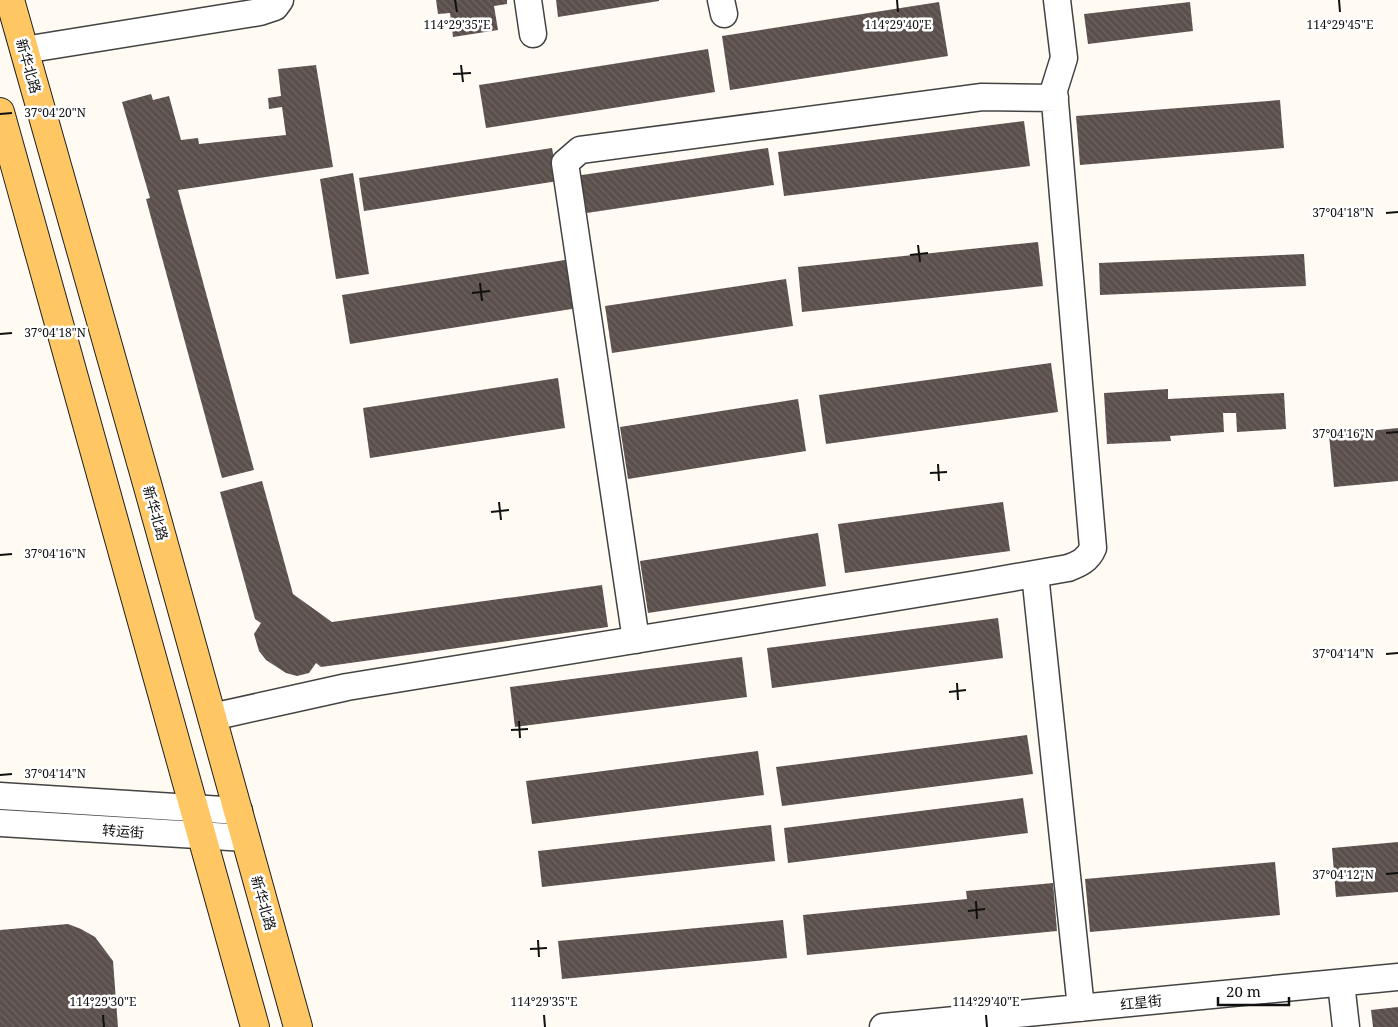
<svg xmlns="http://www.w3.org/2000/svg" width="1398" height="1027" font-family="'Noto Serif','Noto Sans SC',serif">
<defs>
<pattern id="building-back-hatch" width="6" height="6" patternUnits="userSpaceOnUse" patternTransform="scale(1.25)"><rect width="6" height="6" fill="#5a4f4b"/><path d="M-1 5l2 2M0 0l6 6M5-1l2 2" fill="none" stroke="#6d6461"/></pattern>
</defs>
<rect width="100%" height="100%" fill="#fffbf3"/>
<path fill="url(#building-back-hatch)" d="M436 0H507V4L494 6 498 30 453 37 450 13 438 14Z
M556 0H659V1L558 17Z
M939 2 948 56 730 90 722 36Z
M1190 2 1193 31 1088 44 1084 14Z
M708 49 715 92 486 128 479 85Z
M316 65 333 167 178 190 254 470 222 478 146 199 150 198 122 102 151 94 153 100 169 96 181 140 198 138 199 144 286 135 282 107 269 109 268 98 281 96 278 69Z
M1280 100 1284 148 1080 165 1076 116Z
M1024 121 1030 166 784 196 778 152Z
M552 148 558 181 364 211 359 178Z
M768 148 774 185 580 214 575 176Z
M353 173 369 274 336 279 320 179Z
M1038 242 1043 286 802 312 798 267Z
M1304 254 1306 286 1100 295 1099 263Z
M571 259 578 308 350 344 342 295Z
M786 279 793 326 612 353 605 306Z
M1051 363 1058 412 826 444 819 395Z
M558 378 565 428 370 458 363 408Z
M1168 389V399L1284 393 1286 429 1237 432 1236 413H1223L1224 432 1170 436 1171 441 1107 444 1104 393Z
M798 399 806 451 628 479 620 427Z
M1398 428V481L1334 487 1329 435Z
M262 481 293 594 332 622 602 585 608 627 321 667 316 663 309 673 297 676 286 673 266 660 259 651 254 634 261 623 255 619 220 492Z
M1003 502 1010 551 845 573 838 524Z
M818 533 826 586 648 613 640 561Z
M998 618 1003 658 772 688 767 648Z
M742 657 747 697 515 727 510 687Z
M1027 735 1033 774 782 806 776 767Z
M758 751 764 795 532 824 526 781Z
M1023 798 1028 833 788 863 784 828Z
M771 825 775 861 542 887 538 851Z
M1398 842V892L1336 897 1332 848Z
M1275 862 1280 915 1090 932 1085 879Z
M1053 883 1057 931 807 955 803 915 967 899 966 891Z
M783 920 787 958 562 979 558 941Z
M68 924 81 929 95 937 113 961 118 1027H0V930Z
M1398 1007V1027H1373L1371 1010Z"/>
<g fill="none" stroke-linecap="round" stroke-linejoin="round">
<defs>
<path id="minor" d="M528 0 533 34
M721 0 724 14
M24 50 260 12 275 7 280 0
M1035 574 1081 1008
M636 640 565 163 580 150 982 97 1055 98
M212 717 347 687 977 584 1068 568C1079 564 1088 560 1093 548L1054 90 1064 58 1057 0
M0 796 239 811
M0 823 246 838
M1341 983 1346 1027
M883 1027 1398 977"/>
<path id="major" d="M10 0 148 487 298 1027
M0 112 255 1027"/>
</defs>
<use href="#minor" stroke="#434343" stroke-width="29"/>
<use href="#major" stroke="#212121" stroke-width="30"/>
<use href="#minor" stroke="#fff" stroke-width="26"/>
<use href="#major" stroke="#ffc763" stroke-width="28"/>
</g>
<path fill="none" stroke="#101010" stroke-width="2" d="M455 0 457 12M897 0 898 12M1339 0 1340 12M461 65 463 82M453 74 471 73M0 114 12 113M1386 213 1398 212M918 245 920 262M910 255 928 253M480 283 482 301M472 293 490 291M0 334 12 333M1386 433 1398 432M938 464 939 481M930 473 947 472M499 502 501 520M491 512 509 510M0 555 12 554M1386 654 1398 653M957 683 958 700M949 692 966 690M519 721 520 738M511 730 528 729M0 775 12 774M1386 874 1398 873M976 901 977 919M968 911 985 909M538 940 539 957M530 949 547 948M103 1015 104 1027M544 1015 545 1027M986 1015 987 1027"/>
<g text-anchor="middle" dominant-baseline="central" stroke-width="5" stroke-linejoin="round" paint-order="stroke">
<g font-size="14" fill="#101010" stroke="#fff">
<text transform="translate(29 66) rotate(74)">新华北路</text>
<text transform="translate(156 513) rotate(74)">新华北路</text>
<text transform="translate(123 831) rotate(4)">转运街</text>
<text transform="translate(264 903) rotate(74)">新华北路</text>
<text transform="translate(1141 1002) rotate(-6)">红星街</text>
</g>
</g>
<g font-size="12" text-anchor="middle" fill="#101010" stroke="#fff" stroke-width="5" stroke-linejoin="round" paint-order="stroke">
<text x="457" y="29">114°29'35"E</text>
<text x="898" y="29">114°29'40"E</text>
<text x="1340" y="29">114°29'45"E</text>
<text x="55" y="117">37°04'20"N</text>
<text x="1343" y="217">37°04'18"N</text>
<text x="55" y="337">37°04'18"N</text>
<text x="1343" y="438">37°04'16"N</text>
<text x="55" y="558">37°04'16"N</text>
<text x="1343" y="658">37°04'14"N</text>
<text x="55" y="778">37°04'14"N</text>
<text x="1343" y="879">37°04'12"N</text>
<text x="103" y="1006">114°29'30"E</text>
<text x="544" y="1006">114°29'35"E</text>
<text x="986" y="1006">114°29'40"E</text>
</g>
<path d="M1218 997v8h71v-8" fill="none" stroke="#101010" stroke-width="2.5"/>
<text x="1226" y="997" font-size="15" fill="#101010" stroke="#ffffff" stroke-width="4" paint-order="stroke">20 m</text>
</svg>
